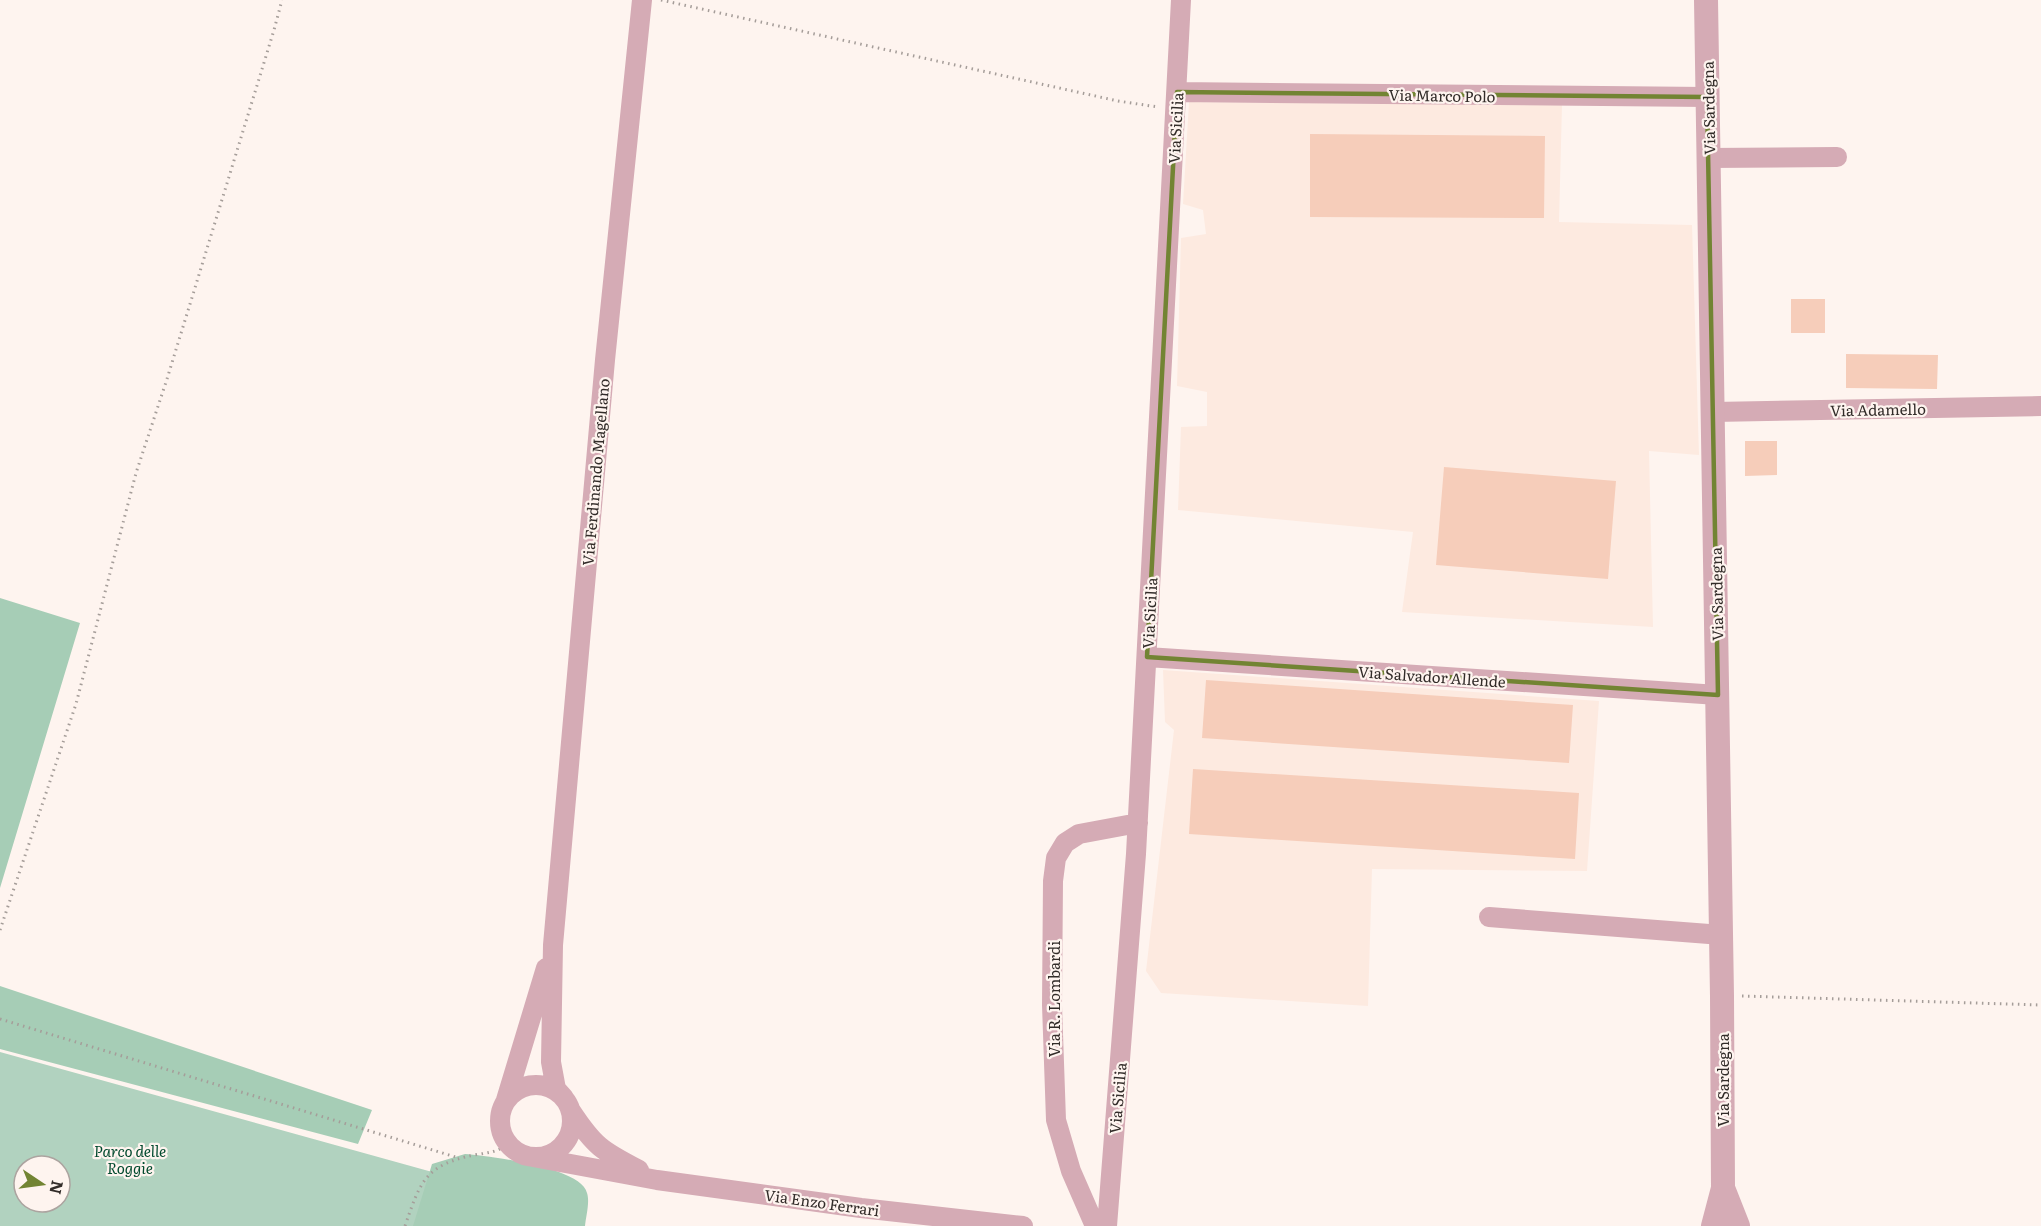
<svg xmlns="http://www.w3.org/2000/svg" width="2041" height="1226" font-family="Literata,serif">
<rect width="100%" height="100%" fill="#fef4ef"/>
<path fill="#fdeae0" d="M1189 102 1562 105 1559 222 1692 225 1699 455 1649 451 1653 627 1402 612 1413 532 1178 510 1181 427 1207 426V392L1177 386 1181 238 1206 234 1203 210 1183 204Z
M1163 670 1599 701 1587 871 1372 869 1368 1006 1161 993 1146 971 1174 730 1165 722Z"/>
<path fill="#b1d2bf" fill-rule="evenodd" d="M0 1052 443 1175 425 1226H0ZM24 1166H60V1202H24Z"/>
<path fill="#a6cdb6" d="M0 598 80 623 0 888Z
M0 986 372 1110 358 1144 0 1049Z
M465 1154C489 1156 581 1167 587 1193 590 1202 586 1216 585 1226H413L432 1164Z"/>
<path fill="#f6cdba" d="M1310 134 1545 136 1544 218 1310 217Z
M1791 299H1825V333H1791Z
M1846 354 1938 355 1937 389 1846 388Z
M1745 441H1777V475L1745 476Z
M1444 467 1616 481 1608 579 1436 565Z
M1206 680 1573 705 1569 763 1202 738Z
M1193 769 1579 793 1575 859 1189 834Z"/>
<g fill="none" stroke-linecap="round" stroke-linejoin="round">
<path stroke="#a59d99" stroke-width="3" stroke-dasharray="1.5 4.5" stroke-linecap="butt" d="M661 0 1118 101 1158 107
M0 930 76 704 136 473 167 379 274 30 282 0
M1742 996 2041 1005
M0 1019 459 1158
M405 1226C420 1182 425 1165 474 1155 487 1153 498 1152 508 1144"/>
<path stroke="#d5abb5" stroke-width="20" d="M1177 92 1707 97
M1708 158 1837 157
M1714 412 2041 406
M1147 657 1718 695
M1489 917 1722 935
M500 1121a36 36 0 1 1 72 0a36 36 0 1 1-72 0Z
M564 1098 556 1089 551 1062 553 945 605 360 642 0
M506 1100 546 968
M571 1111C594 1146 602 1151 639 1170
M533 1157 657 1180 861 1208 1023 1226
M1095 1226 1071 1171 1056 1120 1052 1005 1053 881 1056 858 1065 843 1079 834 1138 823
M1107 1226 1136 854 1181 0"/>
<path stroke="#d5abb5" stroke-width="24" d="M1706 0 1722 996 1723 1188 1713 1226
M1723 1188 1738 1226"/>
</g>
<path fill="none" stroke="#728433" stroke-width="4.5" stroke-linejoin="round" d="M1177 92 1707 97 1718 695 1147 657Z"/>
<g text-anchor="middle" dominant-baseline="central" stroke-width="4.5" stroke-linejoin="round" paint-order="stroke">
<g font-size="15" fill="#322c29" stroke="#fef4ef">
<text transform="translate(1442 95) rotate(1)">Via Marco Polo</text>
<text transform="translate(1708 108) rotate(-91)">Via Sardegna</text>
<text transform="translate(1175 128) rotate(-87)">Via Sicilia</text>
<text transform="translate(1878 409) rotate(-1)">Via Adamello</text>
<text transform="translate(595 472) rotate(-85)">Via Ferdinando Magellano</text>
<text transform="translate(1716 594) rotate(-91)">Via Sardegna</text>
<text transform="translate(1149 613) rotate(-87)">Via Sicilia</text>
<text transform="translate(1432 676) rotate(4)">Via Salvador Allende</text>
<text transform="translate(1053 999) rotate(-90)">Via R. Lombardi</text>
<text transform="translate(1722 1080) rotate(-90)">Via Sardegna</text>
<text transform="translate(1117 1098) rotate(-85)">Via Sicilia</text>
<text transform="translate(822 1202) rotate(8)">Via Enzo Ferrari</text>
</g>
<g font-size="15" font-style="italic" fill="#00492d" stroke="#fef4ef">
<text x="130" y="1150">Parco delle<tspan x="130" dy="17">Roggie</tspan></text>
</g>
</g>
<g transform="translate(42 1184) rotate(103)"><circle r="28" fill="#fef4ef" stroke="#aca4a0" stroke-width="1.5"/>
<path d="M0-4.5L10 22L0 15L-10 22Z" fill="#728433"/>
<text y="-9" font-size="16" font-weight="bold" text-anchor="middle" fill="#322c29">N</text>
</g>
</svg>
